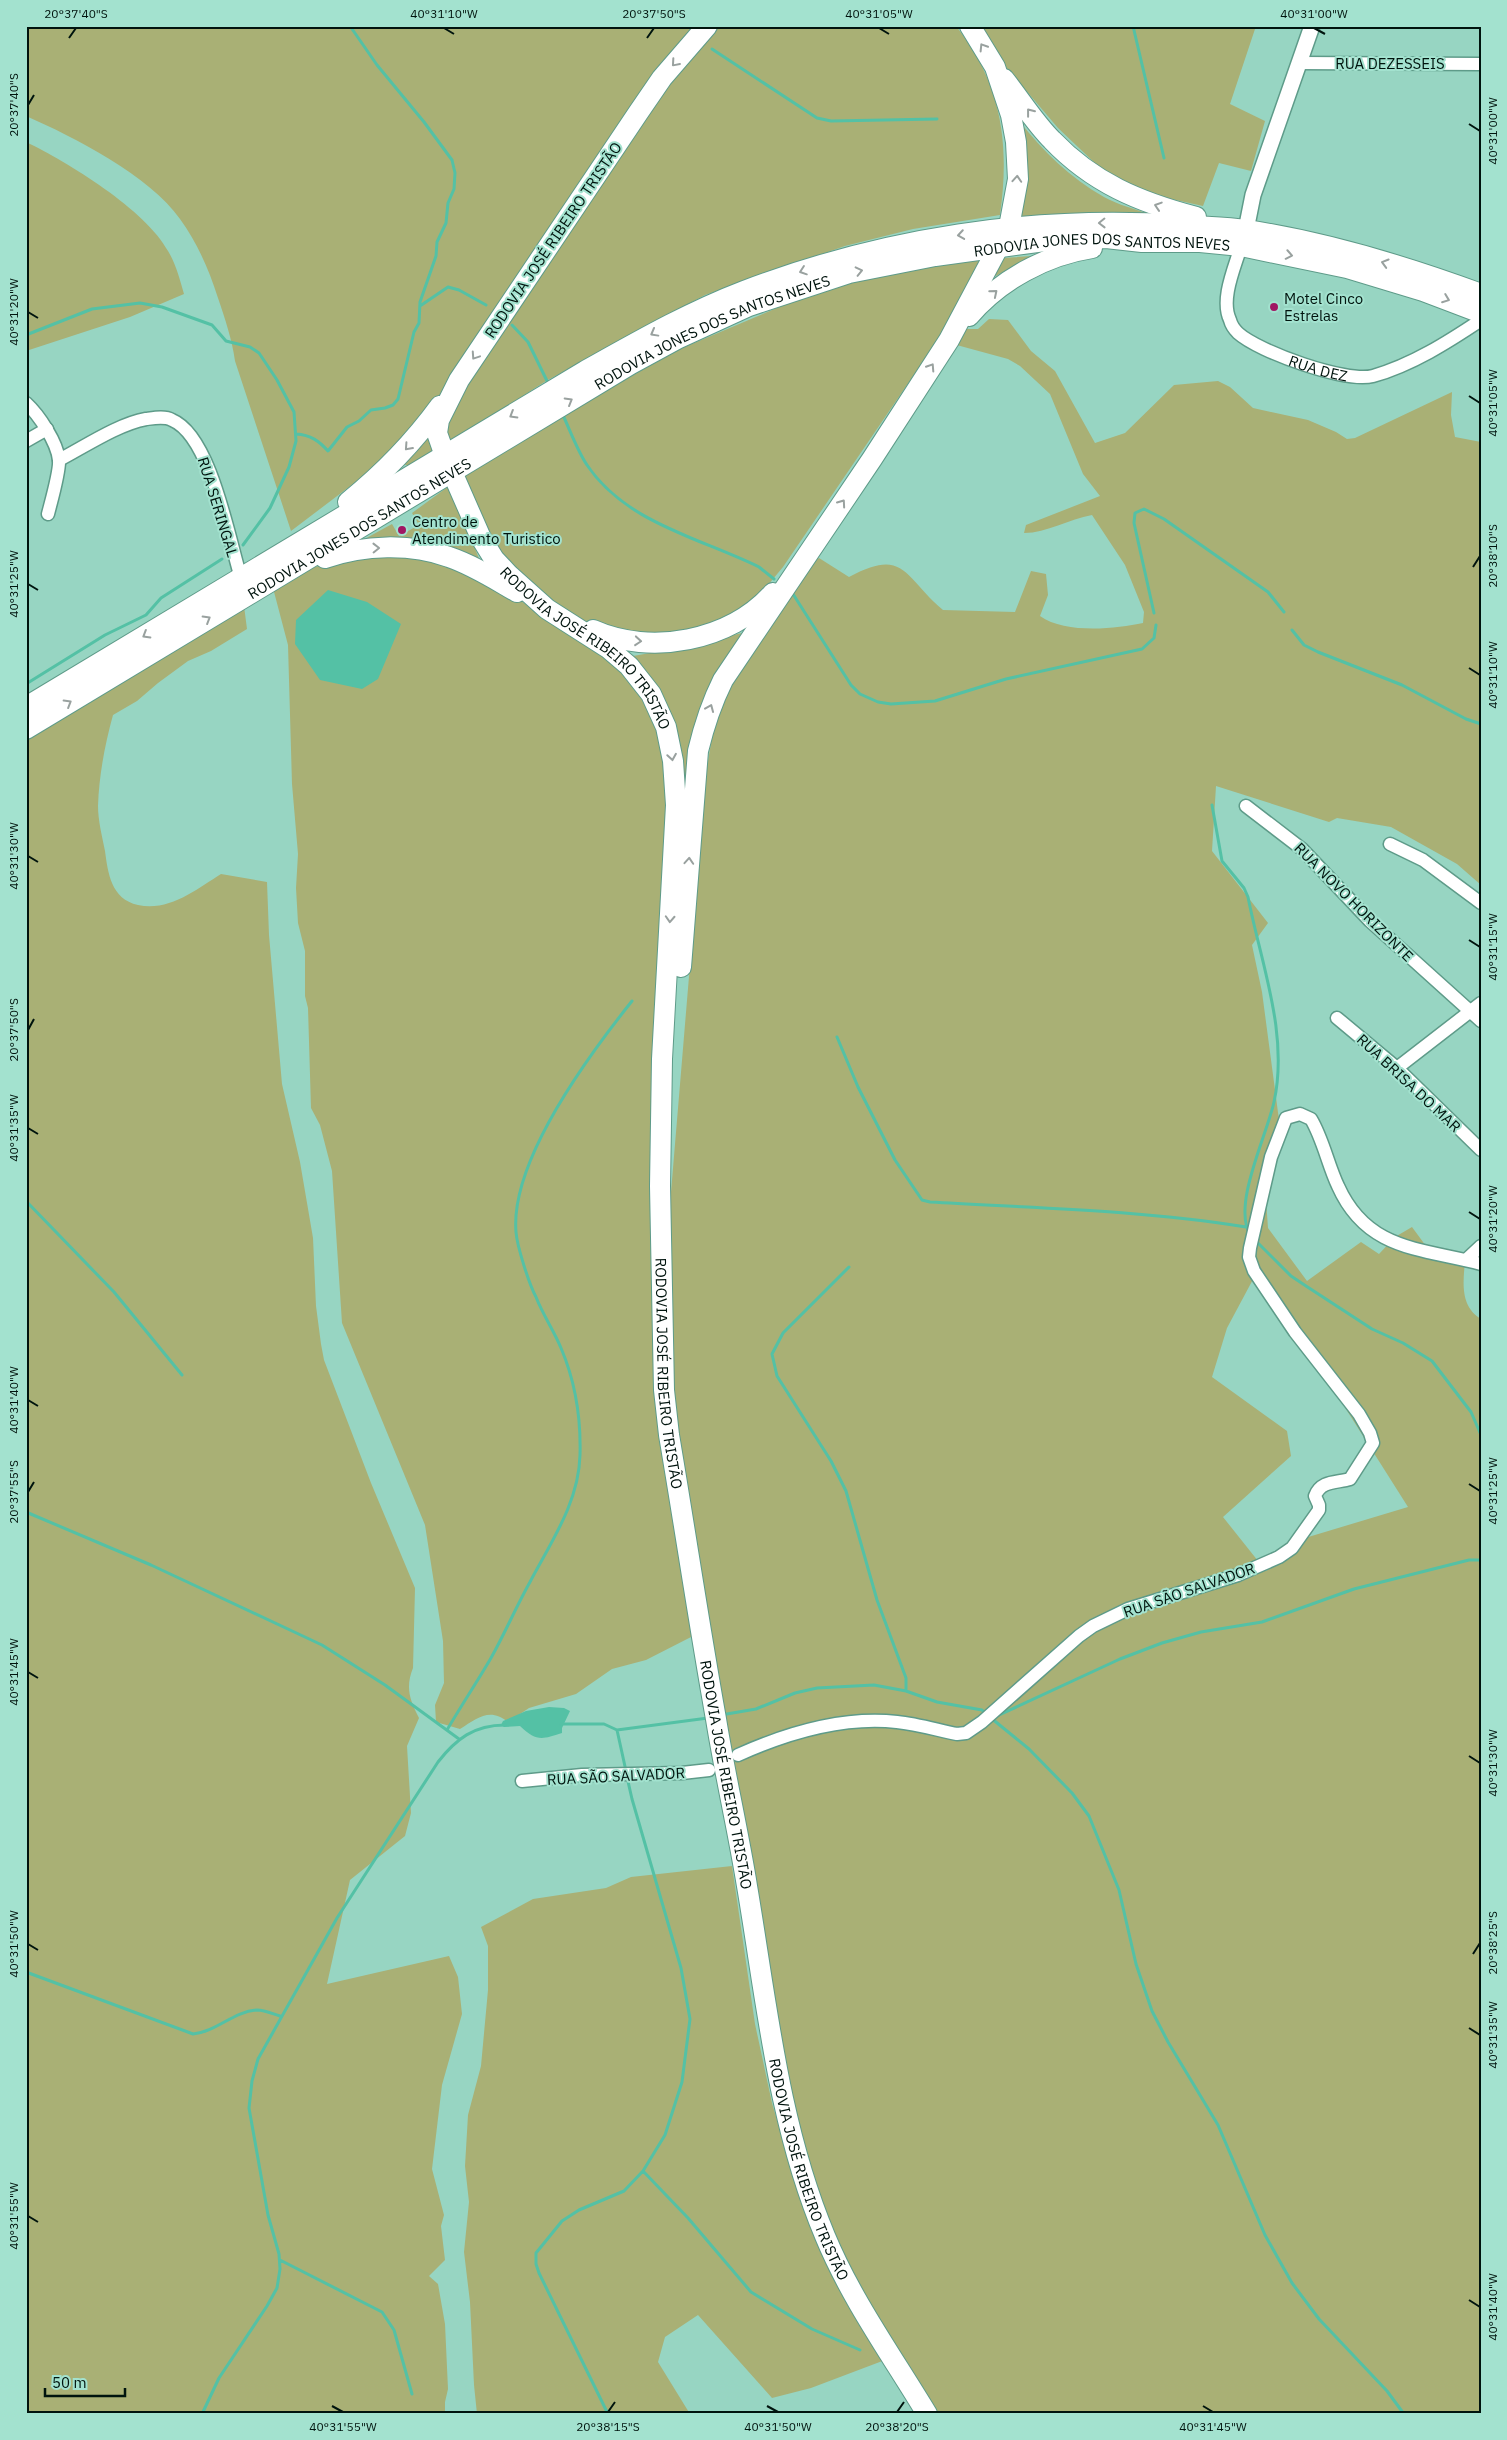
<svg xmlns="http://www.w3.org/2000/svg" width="1507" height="2440" font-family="'IBM Plex Sans',sans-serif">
<rect width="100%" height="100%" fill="#97d5c2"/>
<path fill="#a9b075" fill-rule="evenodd" d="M26 26H694L662 62 634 100 429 412 378 465 291 531 235 361C232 339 225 319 218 298 209 270 198 244 180 219 150 176 74 137 26 116Z
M718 26H956C1002 84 1010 144 1000 215L913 229 845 246 705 295 546 381 450 443 444 427 446 417 649 106Z
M981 26H1256L1230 104 1265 121 1251 171 1219 163 1203 206 1171 199 1137 188 1099 167 1058 128 1005 66Z
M1020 122C1043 151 1070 178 1104 197 1118 205 1136 209 1151 215L1020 217Z
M26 142C68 162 146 210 168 251 176 264 180 280 184 294L130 317 26 351Z
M1032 256 992 278 1003 258Z
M985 260 941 335 783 567 763 591 731 616 695 631 646 636 599 630 556 608 515 572 488 537 460 480 466 468 680 349 810 294 881 275 954 262Z
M989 319 1008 320 1031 351 1055 371 1095 443 1125 433 1174 385 1218 381 1230 387 1253 408 1308 420 1336 432 1347 439 1355 438 1452 392 1451 415 1455 437 1481 442V885L1457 864 1391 827 1337 818 1329 822 1216 786 1212 851 1268 923 1252 945 1262 992 1279 1120 1266 1200 1268 1228 1307 1281 1361 1242 1379 1254 1395 1237 1412 1227 1434 1257 1465 1261C1463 1283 1460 1306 1481 1319V2414H937L836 2248 798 2139 674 1431 668 1228 706 773 714 725 734 680 807 567 819 558 849 577C905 547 903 576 943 610L1015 612 1031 571 1046 574 1048 595 1040 616C1065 634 1115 629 1143 623L1144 612 1125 565 1092 515C1069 519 1047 533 1024 533L1026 525 1100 496 1083 474 1050 394 1020 366 1008 359 953 344 962 329H978ZM1258 1270 1408 1507 1305 1538 1266 1571 1223 1517 1291 1456 1287 1431 1212 1377 1227 1328Z
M430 431 434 450 409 466 403 464Z
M449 486 483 568 361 541 392 524 399 536 419 525 412 513Z
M389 552 467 570 576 633 606 651 657 715 668 772 654 1076 650 1227 653 1330 658 1433 693 1636 646 1660 612 1669 576 1694 529 1708 508 1722C490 1707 477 1718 460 1729L436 1722 435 1705 444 1683 443 1641 425 1525 342 1323 332 1171 320 1125 311 1108 308 1008 305 996V951L298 923 296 888 298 854 292 784 288 645 273 588C311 563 344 558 389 552Z
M244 606 247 629 211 651 188 661 158 683 137 701 113 715C105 744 99 775 98 806 98 820 102 836 105 851 108 873 111 899 138 905 169 912 197 889 221 874L267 882 269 935 282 1084 300 1162 313 1238 316 1306 321 1344 324 1360 371 1483 415 1588 413 1668C405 1688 410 1700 419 1718L407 1746 411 1813 405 1836 350 1880 327 1984 449 1956 458 1977 462 2014 442 2085 432 2169 444 2215 441 2226 445 2260 429 2276 438 2284 445 2324 448 2389 445 2402V2414H26V737Z
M742 633 700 710 689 776 684 779 652 685 633 656 684 647Z
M732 1866 755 2024 772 2103 795 2182 822 2255 885 2360 811 2388 772 2398 698 2315 665 2337 658 2362 690 2414H477L474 2385 470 2302 464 2252 469 2202 465 2166 468 2115 481 2066 488 1990V1946L481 1927 533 1899 606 1888 631 1877Z"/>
<path fill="#54c1a5" d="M328 590 367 602 401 624 378 679 362 689 320 680 295 644 296 620Z
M549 1707 564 1708 570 1711 562 1728V1733C541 1740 536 1741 520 1726L504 1727 501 1725 503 1721 526 1711Z"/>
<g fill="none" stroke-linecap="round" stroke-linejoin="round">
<path stroke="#54c1a5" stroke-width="3" d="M1133 26 1164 158
M712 49 817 118 831 121 937 119
M420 306 448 287 459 290 486 305
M512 325 528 342 549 385
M26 335 92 309 140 303 162 307 212 325 226 341 250 347 259 353 277 380 294 412 296 441 289 467 270 508 243 545
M562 413C570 430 577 450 587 465 626 523 700 538 759 567L774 579
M296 434C311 435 319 441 328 451L347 427 359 421 371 410 385 408 393 405 398 399 414 332 419 323 420 302 436 256 437 242 446 223 448 203 454 189 455 173 452 160 424 122 377 65 350 26
M793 594 851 685 860 694 878 702 891 704 935 701 1006 679 1142 649 1154 638 1156 625
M1154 613 1134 523 1135 513 1144 509 1164 519 1268 592 1284 612
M1292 630 1304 645 1318 652 1402 685 1466 719 1481 724
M26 684 105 635 146 615 161 598 222 559
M1212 805 1222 861 1244 888 1248 897C1261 964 1289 1034 1274 1102 1267 1135 1232 1205 1250 1234
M837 1037 858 1087 895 1160 922 1200 930 1202C1035 1208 1141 1210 1246 1227
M26 1201 114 1292 182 1375
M1255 1240 1291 1276 1306 1286 1372 1329 1403 1343 1432 1361 1471 1412 1481 1435
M849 1267 783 1333 772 1354 777 1376 831 1461 846 1491 877 1600 906 1678V1691
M26 1512 151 1565 322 1645 385 1685 459 1739
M721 1715 756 1709 795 1693 817 1688 874 1685 906 1691 937 1702 982 1710 986 1714
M997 1716 1120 1659 1162 1643 1201 1632 1262 1622 1354 1589 1469 1560H1481
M991 1718 1029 1749 1072 1793 1089 1816 1119 1890 1136 1964 1152 2011 1168 2042 1218 2125 1265 2235 1292 2283 1319 2319 1387 2391 1404 2414
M561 1724H604L617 1730 708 1718
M447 1730C461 1706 477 1682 491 1658 505 1633 516 1607 530 1582 551 1542 579 1502 580 1455 581 1420 575 1381 561 1348 554 1331 543 1315 536 1297 529 1284 517 1246 516 1232 510 1160 589 1055 632 1001
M617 1730 626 1771
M26 1972 193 2034C216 2032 234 2011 257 2010 265 2010 273 2014 280 2016
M643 2171 688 2218 751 2292 812 2329 860 2350
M280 2260 382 2312 394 2330 412 2394
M202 2414 219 2378 267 2306 277 2288 280 2269 279 2254 268 2215 249 2108 252 2081 258 2059 337 1918 438 1762C456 1739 474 1725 505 1725
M608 2414 539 2273 536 2264V2253L562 2221 579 2210 624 2191 643 2171 665 2135 682 2082 690 2019 681 1968 632 1799 627 1777"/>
<defs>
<g id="minor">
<path d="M1299 63 1481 64"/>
<path id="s1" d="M1241 246C1235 267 1220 299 1230 320 1231 324 1235 330 1238 333 1259 352 1346 383 1373 376 1412 365 1448 342 1481 320"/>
<path d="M26 403C39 415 57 442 59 460 60 471 51 502 48 514"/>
<path d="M26 441 47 429"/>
<path d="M59 460C84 447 118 424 146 419 154 418 165 416 172 420 211 436 229 540 241 578"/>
<path d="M1246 806 1302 849 1370 921 1481 1021"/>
<path d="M1390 844 1423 860 1481 903"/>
<path d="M1337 1018 1397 1068 1481 1150"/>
<path d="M1397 1068 1481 1003"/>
<path d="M1466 1260 1481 1246"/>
<path d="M738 1755C787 1733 843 1716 897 1722 917 1724 937 1730 957 1734L966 1733 982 1722 1079 1636 1093 1626 1128 1609 1238 1575 1279 1557 1292 1548 1319 1510V1505L1315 1496C1321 1480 1337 1483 1350 1479L1373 1443 1370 1433 1359 1414 1295 1332 1254 1271 1249 1257 1250 1248 1271 1157 1286 1118 1300 1114 1311 1119C1323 1139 1328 1165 1338 1186 1367 1251 1421 1248 1481 1264"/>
<path d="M522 1781 582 1775 682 1773 709 1770"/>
</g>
<path id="tertiary" d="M1246 230 1253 195 1312 26"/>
<g id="primary">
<path id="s2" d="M707 26 662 78 638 113 459 380 439 420 437 433 445 456 481 538 494 559 509 575 547 609 608 648 629 666 651 694 666 727 673 761 676 805 662 1059 660 1186 664 1390 669 1435C685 1529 699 1624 716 1719 725 1775 738 1830 747 1886 767 2004 778 2124 825 2236 851 2299 892 2356 927 2414"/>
<path d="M1004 79C1020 99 1034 122 1052 140 1093 183 1139 202 1196 217"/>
<path d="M969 316C1000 280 1046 255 1092 248"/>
<path d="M348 502C384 473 413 443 440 406"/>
<path d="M325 558C364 545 410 543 449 557 473 565 496 580 517 592"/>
<path d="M593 630C651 656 730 641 773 593"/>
<path d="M26 707 585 371C637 342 689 312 744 291 883 238 1033 215 1181 225 1202 227 1225 227 1246 230 1326 242 1405 266 1481 294"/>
<path id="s3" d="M26 729 631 364 677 339 749 306 849 273 935 256 1060 239 1106 238 1142 242H1200L1241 246 1347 268 1423 291 1481 313"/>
<path d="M681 967 698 751C704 726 711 704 723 680L872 459 949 340 1009 227 1018 179 1016 142 1011 115 995 67 970 26"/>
</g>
</defs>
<use href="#minor" stroke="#5e9b89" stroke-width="15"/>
<use href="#tertiary" stroke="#5e9b89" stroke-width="18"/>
<use href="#primary" stroke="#5e9b89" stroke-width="22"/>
<use href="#minor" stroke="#fff" stroke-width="12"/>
<use href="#tertiary" stroke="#fff" stroke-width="15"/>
<use href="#primary" stroke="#fff" stroke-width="20"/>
</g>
<defs><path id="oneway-chevron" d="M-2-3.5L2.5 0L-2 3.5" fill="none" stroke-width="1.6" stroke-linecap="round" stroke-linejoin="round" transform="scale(1.25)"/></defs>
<g stroke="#99a19f">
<use href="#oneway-chevron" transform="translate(983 47) rotate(-122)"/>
<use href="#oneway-chevron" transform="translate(675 63) rotate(131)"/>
<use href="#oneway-chevron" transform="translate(1030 112) rotate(-128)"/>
<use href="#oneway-chevron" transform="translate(1017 179) rotate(-86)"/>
<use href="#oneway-chevron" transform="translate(1158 206) rotate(-162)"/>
<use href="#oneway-chevron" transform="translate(1102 223) rotate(179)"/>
<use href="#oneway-chevron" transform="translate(961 235) rotate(171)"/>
<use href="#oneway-chevron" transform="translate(1289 255) rotate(11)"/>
<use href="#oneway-chevron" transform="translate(1385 263) rotate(-164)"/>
<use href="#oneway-chevron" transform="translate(803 271) rotate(161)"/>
<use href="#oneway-chevron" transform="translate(859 271) rotate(-13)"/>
<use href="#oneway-chevron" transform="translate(994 293) rotate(-40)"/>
<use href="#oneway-chevron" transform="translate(1446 299) rotate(21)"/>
<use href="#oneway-chevron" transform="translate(654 333) rotate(151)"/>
<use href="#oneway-chevron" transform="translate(475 356) rotate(124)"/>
<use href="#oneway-chevron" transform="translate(931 367) rotate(-57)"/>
<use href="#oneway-chevron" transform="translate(569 401) rotate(-30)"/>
<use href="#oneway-chevron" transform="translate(513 415) rotate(149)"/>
<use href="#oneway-chevron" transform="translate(408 447) rotate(132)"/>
<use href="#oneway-chevron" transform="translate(842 503) rotate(-55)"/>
<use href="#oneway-chevron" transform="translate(376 548) rotate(-1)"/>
<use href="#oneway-chevron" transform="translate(207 619) rotate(-31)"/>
<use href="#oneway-chevron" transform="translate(146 635) rotate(149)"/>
<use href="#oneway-chevron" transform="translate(638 641) rotate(5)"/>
<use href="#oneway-chevron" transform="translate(68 703) rotate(-31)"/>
<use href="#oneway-chevron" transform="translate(710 708) rotate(-67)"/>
<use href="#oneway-chevron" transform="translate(672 757) rotate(81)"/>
<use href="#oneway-chevron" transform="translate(689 861) rotate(-86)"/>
<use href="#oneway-chevron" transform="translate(670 919) rotate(93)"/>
</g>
<path fill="none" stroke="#00140e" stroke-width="2" d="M444 28 454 34M879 28 889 34M1314 28 1325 34M69 38 76 28M647 38 654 28M28 105 34 95M1469 124 1480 131M28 312 38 318M1469 396 1480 403M1473 567 1480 556M28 584 38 590M1469 668 1480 675M28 856 38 862M1469 940 1480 947M28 1030 34 1019M28 1128 38 1134M1469 1212 1480 1219M28 1400 38 1406M1469 1484 1480 1491M28 1492 34 1482M28 1672 38 1678M1469 1756 1480 1763M28 1944 38 1950M1473 1954 1480 1943M1469 2028 1480 2035M28 2216 38 2222M1469 2300 1480 2307M332 2406 343 2412M767 2406 778 2412M1203 2406 1213 2412M608 2412 615 2402M897 2412 904 2402"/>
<g fill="#a01663" stroke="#a3e2cf" stroke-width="2">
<circle cx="1274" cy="307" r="5"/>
<circle cx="402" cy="530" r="5"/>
</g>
<g text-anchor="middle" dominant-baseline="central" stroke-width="4" stroke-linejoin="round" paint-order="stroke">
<g font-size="15" fill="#00140e" stroke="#a3e2cf">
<text x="1390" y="63">RUA DEZESSEIS</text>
<text transform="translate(553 240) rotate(-56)">RODOVIA JOSÉ RIBEIRO TRISTÃO</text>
<text stroke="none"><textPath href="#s3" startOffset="1199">RODOVIA JONES DOS SANTOS NEVES</textPath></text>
<text stroke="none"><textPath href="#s3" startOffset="794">RODOVIA JONES DOS SANTOS NEVES</textPath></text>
<text stroke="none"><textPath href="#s1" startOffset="180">RUA DEZ</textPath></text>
<text transform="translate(218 507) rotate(73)">RUA SERINGAL</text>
<text stroke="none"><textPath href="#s3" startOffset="389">RODOVIA JONES DOS SANTOS NEVES</textPath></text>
<text stroke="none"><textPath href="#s2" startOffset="759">RODOVIA JOSÉ RIBEIRO TRISTÃO</textPath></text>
<text transform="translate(1354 902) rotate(45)">RUA NOVO HORIZONTE</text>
<text transform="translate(1409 1083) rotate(43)">RUA BRISA DO MAR</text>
<text stroke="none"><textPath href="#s2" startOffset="1522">RODOVIA JOSÉ RIBEIRO TRISTÃO</textPath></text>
<text transform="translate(1189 1590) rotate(-19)">RUA SÃO SALVADOR</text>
<text stroke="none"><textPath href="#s2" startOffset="1928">RODOVIA JOSÉ RIBEIRO TRISTÃO</textPath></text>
<text transform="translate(616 1776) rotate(-3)">RUA SÃO SALVADOR</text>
<text stroke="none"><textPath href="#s2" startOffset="2332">RODOVIA JOSÉ RIBEIRO TRISTÃO</textPath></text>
</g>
<g font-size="15" fill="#00140e" stroke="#a3e2cf" text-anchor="start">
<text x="1284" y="298">Motel Cinco<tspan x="1284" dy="17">Estrelas</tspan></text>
<text x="412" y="521">Centro de<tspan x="412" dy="17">Atendimento Turistico</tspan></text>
</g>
</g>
<rect width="1507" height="2440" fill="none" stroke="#a3e2cf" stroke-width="55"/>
<path d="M45 2388v8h80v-8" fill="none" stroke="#00140e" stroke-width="2.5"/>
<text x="52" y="2388" font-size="15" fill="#00140e" stroke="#a3e2cf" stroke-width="4" paint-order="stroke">50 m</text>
<rect x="28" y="28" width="1452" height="2384" fill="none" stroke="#00140e" stroke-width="2"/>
<g font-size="12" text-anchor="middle" fill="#00140e">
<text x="76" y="18">20°37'40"S</text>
<text x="444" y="18">40°31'10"W</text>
<text x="654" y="18">20°37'50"S</text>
<text x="879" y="18">40°31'05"W</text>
<text x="1314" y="18">40°31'00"W</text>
<text transform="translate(14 105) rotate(-90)" y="4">20°37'40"S</text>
<text transform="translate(1493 131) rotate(-90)" y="4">40°31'00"W</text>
<text transform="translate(14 312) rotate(-90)" y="4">40°31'20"W</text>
<text transform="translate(1493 403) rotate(-90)" y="4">40°31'05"W</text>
<text transform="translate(1493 556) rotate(-90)" y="4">20°38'10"S</text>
<text transform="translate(14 584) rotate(-90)" y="4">40°31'25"W</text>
<text transform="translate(1493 675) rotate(-90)" y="4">40°31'10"W</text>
<text transform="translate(14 856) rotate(-90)" y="4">40°31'30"W</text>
<text transform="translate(1493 947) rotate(-90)" y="4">40°31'15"W</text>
<text transform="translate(14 1030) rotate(-90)" y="4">20°37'50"S</text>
<text transform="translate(14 1128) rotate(-90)" y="4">40°31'35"W</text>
<text transform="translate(1493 1219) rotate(-90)" y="4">40°31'20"W</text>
<text transform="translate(14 1400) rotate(-90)" y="4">40°31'40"W</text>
<text transform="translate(1493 1491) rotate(-90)" y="4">40°31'25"W</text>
<text transform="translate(14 1492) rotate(-90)" y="4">20°37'55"S</text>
<text transform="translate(14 1672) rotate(-90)" y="4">40°31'45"W</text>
<text transform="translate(1493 1763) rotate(-90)" y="4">40°31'30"W</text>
<text transform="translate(1493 1943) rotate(-90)" y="4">20°38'25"S</text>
<text transform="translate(14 1944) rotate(-90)" y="4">40°31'50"W</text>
<text transform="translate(1493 2035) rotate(-90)" y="4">40°31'35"W</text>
<text transform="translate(14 2216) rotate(-90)" y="4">40°31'55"W</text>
<text transform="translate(1493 2307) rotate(-90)" y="4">40°31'40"W</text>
<text x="343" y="2431">40°31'55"W</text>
<text x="608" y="2431">20°38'15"S</text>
<text x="778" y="2431">40°31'50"W</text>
<text x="897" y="2431">20°38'20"S</text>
<text x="1213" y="2431">40°31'45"W</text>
</g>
</svg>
